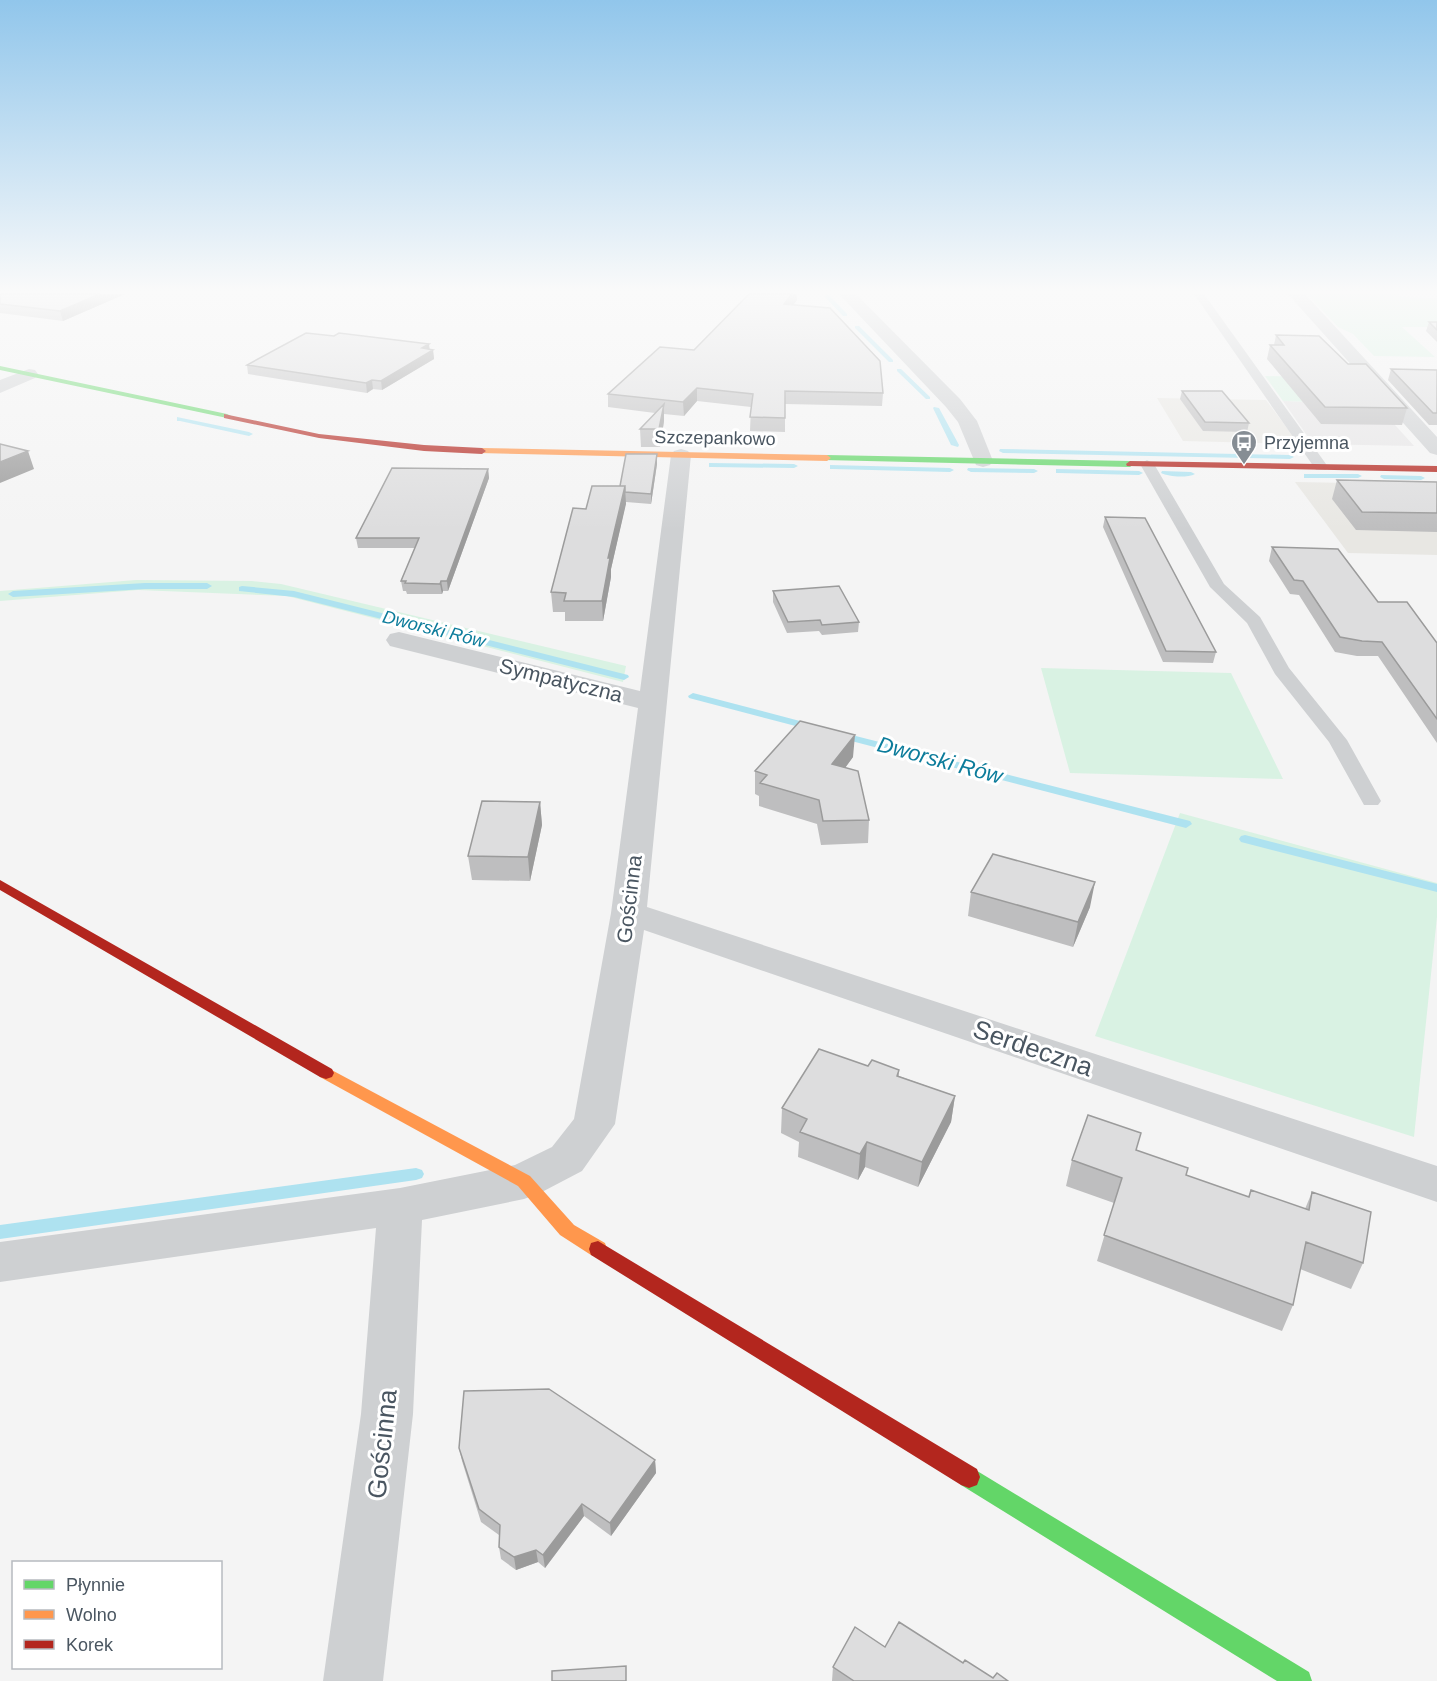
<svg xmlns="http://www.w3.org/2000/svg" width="1437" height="1681" font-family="Helvetica,sans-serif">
<rect width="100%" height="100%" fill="#f4f4f4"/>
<path fill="#e8e7e3" d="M1157 398 1266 400 1299 444 1183 441Z
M1295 482 1406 484 1437 519V555L1348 553Z"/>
<path fill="#e6e5e6" d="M1283 401 1376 404 1414 446 1313 444Z"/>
<path fill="#d9f2e3" d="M1307 294H1397L1401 297 1437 298V327H1402L1435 357 1374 356 1353 334 1338 327Z
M1265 376 1354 378 1376 404 1283 401Z
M136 580 252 581 281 584 626 666 623 682 287 596 138 590 0 601V591Z
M1041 668 1231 673 1283 779 1070 773Z
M1180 813 1437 883V917L1414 1137 1095 1036Z"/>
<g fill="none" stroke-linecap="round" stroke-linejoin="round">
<path fill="#aee2f0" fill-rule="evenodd" d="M825 295H829L847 314V316H843L825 297Z
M855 326H859L893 360V362H889L855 328Z
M897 369H901L930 397V399H926L897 371Z
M934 407 939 408 959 445 958 447 951 445 933 408Z
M177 417 249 432 253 434 249 436 180 421H177Z
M1000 449 1290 455 1294 457 1290 459 1003 453 999 451Z
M709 463 794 464 798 466 794 468 712 467H709Z
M830 465 950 468 954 470 950 472 833 469H830Z
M968 468 1034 469 1038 471 1034 473 971 472 967 470Z
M1056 469 1139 471 1143 473 1139 475 1059 473H1056Z
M1162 471 1191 472 1195 474C1187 478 1169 477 1161 473Z
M1304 474H1358L1362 476 1358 478H1304Z
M1381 475 1421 476 1425 478 1421 480 1384 479 1380 477Z
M145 583H207L212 586 207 589H145L13 597 8 594 13 591Z
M242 586 294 591 628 675 629 677 624 680 294 597 239 591V587Z
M693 693 815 725 816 727 811 730 689 698 688 696Z
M840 732 1190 821 1192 824 1186 828 836 737 835 735 836 733Z
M1245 835 1437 884V892L1241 842 1239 839 1241 836Z
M416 1168 422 1170 424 1174 422 1178 416 1180 0 1239V1225Z"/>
<path fill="#ced0d2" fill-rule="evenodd" d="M1194 294H1204L1326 464 1328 467 1326 470H1316Z
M1147 460 1154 464 1224 584 1260 617 1289 668 1347 740 1381 801 1378 805H1364L1329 742 1275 674 1247 623 1210 587 1140 464Z"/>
<path fill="#ced0d2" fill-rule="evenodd" d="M839 294H856L960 399 977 421 993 461 990 465 983 467 976 465 958 422 946 407Z
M1288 294H1305L1437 437V455L1430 453Z
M29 369 35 370 38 374 35 378 0 393V380Z
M681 449 688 451 691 455 647 907 1437 1166V1202L644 930 615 1124 582 1171 540 1193 524 1199 422 1220 413 1414 383 1681H323L361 1414 376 1228 0 1282V1242L400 1188 515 1165 552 1147 574 1119 611 913 638 708 390 646 386 640 390 634 399 632 640 691 671 455 674 451Z"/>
<path fill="#63d668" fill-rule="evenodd" d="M0 366 227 414 231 416 227 418 0 370Z
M827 455 1130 461 1134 464 1130 467 824 460V456Z
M969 1466 1309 1672 1312 1681H1277L961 1485 958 1477 961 1469Z"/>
<path fill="#ff974d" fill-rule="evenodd" d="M482 448 827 455 831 458 827 461 479 453 478 451Z
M326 1067 530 1176 574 1225 605 1243 607 1249 605 1255 598 1257 591 1255 560 1235 518 1186 320 1077 318 1073 320 1069Z"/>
<path fill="#b3261e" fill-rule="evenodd" d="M224 414 319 434 424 445 482 448 486 451 482 454 424 451 319 438 224 418Z
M1130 461 1437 466V472L1127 466 1126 464Z
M0 880 332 1069 334 1073 332 1077 326 1079 320 1077 0 890Z
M598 1241 977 1469 980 1477 977 1485 969 1488 961 1485 591 1255 589 1249 591 1243Z"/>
</g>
<path fill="#bebebf" d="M0 294H125L63 321 0 313Z
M749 294H797V300L793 305 883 393 882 406 785 404V432L750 431 751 407 697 401 684 416 664 414V421L660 447H641L640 429 655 413 608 407V394L694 350Z
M1429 322H1437V342L1426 331Z
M1276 335 1348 364 1407 408 1402 425 1321 424 1267 359 1270 345H1274Z
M334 336 429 344V349L433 350 434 359 382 390 373 389 367 393 248 374 247 365Z
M1391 369 1437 370V425H1429L1388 380Z
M1182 391 1249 423 1247 432 1203 431 1180 399Z
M657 454V464L651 504 626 502 611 569V577L603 621H565V612H553L551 592 620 486Z
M488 469 489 478 448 591H443L442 594H407L406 591H403L401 581 415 548H358L356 538Z
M1337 480 1437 482V532L1356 530 1332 499Z
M1105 517 1216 652 1213 663 1163 662 1103 527Z
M1272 547 1378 602 1437 643V743L1378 656H1357L1335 652 1299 595 1290 594 1269 561Z
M773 591 859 622 858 632 822 635 819 631 787 633 773 602Z
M853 757 845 768 869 820 868 843 821 845 817 824 759 806V796L755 794V771Z
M540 802 542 825 530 881 472 880 468 856Z
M971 892 1090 907 1073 947 968 916Z
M868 1066 899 1070V1076L955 1096 951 1122 918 1187 865 1167 858 1180 798 1157 799 1142 781 1133 782 1108Z
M1136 1150 1186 1175 1248 1197 1251 1190 1305 1209 1312 1192 1363 1263 1351 1289 1300 1269 1293 1305 1282 1331 1097 1261 1114 1203 1066 1186 1072 1160Z
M459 1448 655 1460 656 1473 611 1536 584 1516 545 1568 538 1562 516 1570 501 1559 499 1547V1535L481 1522 462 1461Z
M885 1647 963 1663 993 1678 1008 1681H832L833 1667Z"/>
<path fill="#9b9b9b" d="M100 294H125L63 321 60 311Z
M792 294H797V300L784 316V304Z
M429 344 430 352 433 350 434 359 382 390 381 381 422 348Z
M372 380 373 389 367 393 366 383Z
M697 388V401L684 416 683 402Z
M664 404V421L660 447 659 429Z
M28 451 34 469 0 483V462Z
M657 454V464L651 504V494Z
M488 469 489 478 448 591 447 581Z
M625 486 626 504 611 569V577L603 621 602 601 608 558Z
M441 581 443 591 442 594 440 584Z
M855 735 853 757 831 787 832 764Z
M540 802 542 825 530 881 528 857Z
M1095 882 1090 907 1073 947 1078 922Z
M955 1096 951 1122 918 1187 922 1162Z
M867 1142 865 1167 858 1180 860 1154Z
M655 1460 656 1473 611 1536 610 1523Z
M582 1504 584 1516 545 1568 543 1555Z
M536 1550 538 1562 516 1570 514 1557Z"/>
<path fill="#ddddde" stroke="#9b9b9b" stroke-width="1.5" d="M0 294H100L60 311 0 304Z
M749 294H792L784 304 830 308 880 361 883 393 785 391V418L750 417 753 394 697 388 683 402 608 394 660 347 694 350Z
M1429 322H1437V330Z
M306 333 334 336 339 333 429 344 422 348 433 350 381 381 372 380 366 383 247 365Z
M1276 335 1319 336 1348 364H1366L1407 408 1325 407 1270 345H1284Z
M1391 369 1437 370V413H1433Z
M1182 391H1222L1249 423 1205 422Z
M664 404 659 429H640Z
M0 444 28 451 0 462Z
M626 454H657L651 494 625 492V486H620Z
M392 468 488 469 447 581H441L440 584 405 583 406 581H401L419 538H356Z
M1337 480 1437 482V513L1362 512Z
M592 486H625L608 558H610L602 601H564L566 593 551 592 573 508 586 509Z
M1105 517 1145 518 1216 652 1166 651Z
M1272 547 1338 549 1378 602H1407L1437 643V719L1382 642 1362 641 1340 637 1303 581 1294 580Z
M839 586 859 622 822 625 820 620 788 622 773 591Z
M800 721 855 735 832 764 858 771 869 820 823 821 819 800 760 783 767 775 755 771Z
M482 801 540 802 528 857 468 856Z
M993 854 1095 882 1078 922 971 892Z
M819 1049 868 1066 872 1060 899 1070 897 1076 955 1096 922 1162 867 1142 860 1154 800 1132 807 1119 782 1108Z
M1088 1115 1141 1133 1136 1150 1188 1168 1186 1175 1249 1197 1251 1190 1309 1210 1312 1192 1371 1212 1363 1263 1306 1242 1293 1305 1104 1235 1122 1178 1072 1160Z
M549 1389 655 1460 610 1523 582 1504 543 1555 536 1550 514 1557 499 1547 500 1525 479 1509 459 1448 464 1391Z
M899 1622 963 1663 965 1660 993 1678 997 1673 1008 1681H854L833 1667 855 1627 885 1647Z
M626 1666V1681H552V1671Z"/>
<linearGradient id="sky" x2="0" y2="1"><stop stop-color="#91c6eb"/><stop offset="0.55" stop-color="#fafafa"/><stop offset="1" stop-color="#fafafa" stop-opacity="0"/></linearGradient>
<rect width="1437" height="530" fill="url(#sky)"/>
<defs>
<symbol id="bus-pin" viewBox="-11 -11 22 30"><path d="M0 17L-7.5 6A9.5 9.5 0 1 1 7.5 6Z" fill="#868d94" stroke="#fff"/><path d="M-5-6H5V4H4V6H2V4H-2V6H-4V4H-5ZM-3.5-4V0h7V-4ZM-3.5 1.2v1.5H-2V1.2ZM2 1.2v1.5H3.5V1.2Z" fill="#fff"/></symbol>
</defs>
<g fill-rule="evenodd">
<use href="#bus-pin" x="1229" y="428" width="30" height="40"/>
</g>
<g text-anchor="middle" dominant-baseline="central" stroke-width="6" stroke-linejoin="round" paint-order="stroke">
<g font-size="18" fill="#4a5661" stroke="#fff">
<text transform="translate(715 438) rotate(1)">Szczepankowo</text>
</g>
<g font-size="18" fill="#4a5661" stroke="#fff" text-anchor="start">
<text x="1264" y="443">Przyjemna</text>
</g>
<g font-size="18" font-style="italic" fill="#0c7c9b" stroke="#fff">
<text transform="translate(434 629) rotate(14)">Dworski Rów</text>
</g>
<g font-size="21" fill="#4a5661" stroke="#fff">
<text transform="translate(561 680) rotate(14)">Sympatyczna</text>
<text transform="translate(629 899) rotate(-83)">Gościnna</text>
</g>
<g font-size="22" font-style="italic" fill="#0c7c9b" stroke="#fff">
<text transform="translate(940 760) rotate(15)">Dworski Rów</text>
</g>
<g font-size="26" fill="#4a5661" stroke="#fff">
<text transform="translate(1033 1048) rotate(19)">Serdeczna</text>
<text transform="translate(382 1444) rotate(-84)">Gościnna</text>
</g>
</g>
<rect x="12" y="1561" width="210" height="108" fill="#ffffff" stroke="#b7bbc0" stroke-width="1.5"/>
<rect x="24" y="1580" width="30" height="9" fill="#63d668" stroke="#b7bbc0" stroke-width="1.5"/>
<text x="66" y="1591" font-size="18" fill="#4a5661">Płynnie</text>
<rect x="24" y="1610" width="30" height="9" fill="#ff974d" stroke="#b7bbc0" stroke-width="1.5"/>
<text x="66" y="1621" font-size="18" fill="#4a5661">Wolno</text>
<rect x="24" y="1640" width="30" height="9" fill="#b3261e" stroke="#b7bbc0" stroke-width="1.5"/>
<text x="66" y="1651" font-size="18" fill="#4a5661">Korek</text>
</svg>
